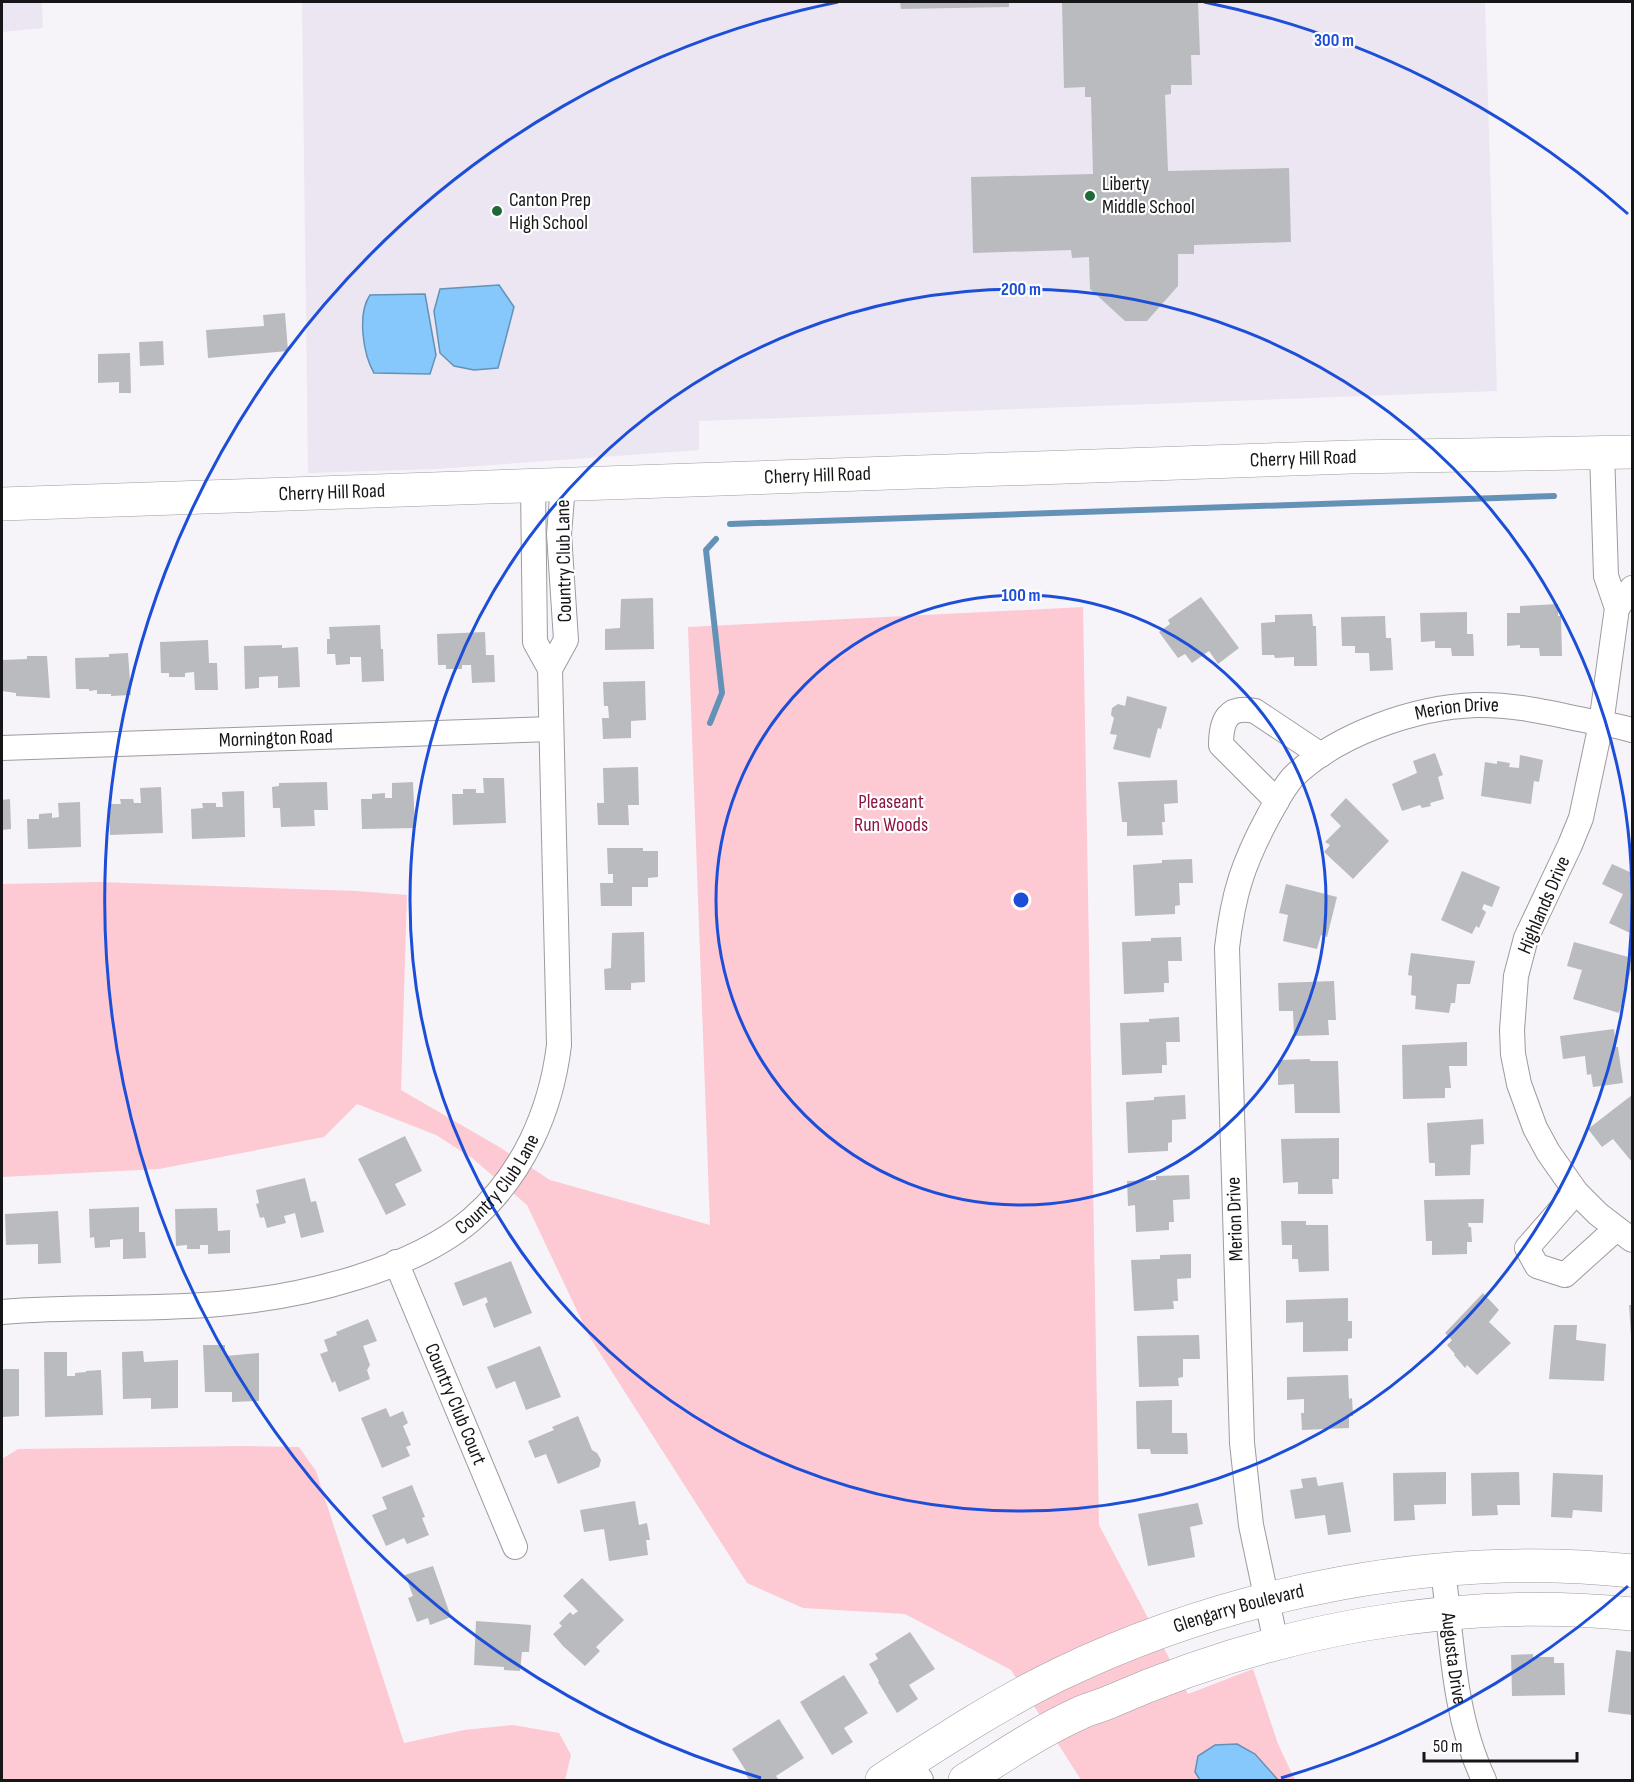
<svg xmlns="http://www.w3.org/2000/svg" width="1634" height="1782" font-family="'Sofia Sans Condensed',sans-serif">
<rect width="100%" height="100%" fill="#f6f4f9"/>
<path fill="#ebe6f1" d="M2 2H42L43 28 2 32Z
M302 2H1485L1497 391 699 421V450L436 469 308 473Z"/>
<path fill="#fdc9d3" d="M1083 607 1099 1525 1188 1694 1253 1669 1278 1744 1295 1780H1081L1011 1670 905 1614 803 1608 747 1583 589 1336 527 1205 472 1158 436 1135 357 1104 324 1137 159 1169 2 1177V884L100 882 356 891 407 895 401 1090 501 1148 550 1180 710 1225 688 627Z
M244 1446 299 1447 316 1471 404 1743 464 1730 513 1725 559 1733 571 1755 565 1780H2V1459L18 1449Z"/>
<path fill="#86c8fc" stroke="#6492b7" stroke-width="1.5" d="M499 285 514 307 498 368 474 370 454 366 440 353 434 311 440 289Z
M425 294 436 355 430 374 374 373C363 354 357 314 370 295Z
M1237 1744 1255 1754 1278 1780H1200L1195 1772 1198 1756 1215 1745Z"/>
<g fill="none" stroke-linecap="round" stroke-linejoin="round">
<path stroke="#6492b7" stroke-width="6" d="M730 524 1554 496
M710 723 722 693 706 550 716 539"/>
</g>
<path fill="#babbbf" d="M900 2H1009V7L901 9Z
M1062 2H1198L1200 55H1191L1192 85H1171V94L1165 95 1168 171 1289 168 1291 242 1194 245V254H1178V286L1147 321H1125L1090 289 1089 257 1072 258 1071 250 973 253 971 177 1093 174 1091 97H1085V87L1064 88Z
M285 313 288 351 208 358 206 330 264 326 263 315Z
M163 341 164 365 140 366 139 342Z
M130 353 131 393H119V382L98 383V354Z
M1201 597 1239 648 1218 664 1209 651 1192 663 1185 654 1178 658 1159 632 1170 624 1168 620Z
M653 598 654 649 605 650V629L620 628 621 599Z
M1558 604V616H1561L1562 656H1540L1539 648H1520V645L1507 646V613H1520V606Z
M1467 612V634H1473L1474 656H1452L1451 648H1435V641L1421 642 1420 613Z
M1312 614 1313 626H1316L1317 666H1294V657L1275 658 1274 655H1262L1261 623 1275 622V615Z
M1385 616 1386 638H1391L1393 670 1370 671 1369 653H1355V646H1342L1341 617Z
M380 625 381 649H383L384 681 362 682 361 657H350V664L336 665 335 654H327V639H330L329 627Z
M485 632 486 655H494L495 682 472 683 471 665H462V669H446V665H438L437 634Z
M208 640 209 663H217L218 690H195L194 672 185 673V677H169V673H161L160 642Z
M282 645V648L298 647 300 687 278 688V676L259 677V688L245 689 244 646Z
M128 653 131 695 111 696V694H97V690L89 691V689H76L75 658 109 657V654Z
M27 656H47L50 698 16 696V693L2 691V660L27 659Z
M645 681 646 720 631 721V738L603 739 602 718H609L608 706H604L603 682Z
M1127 696 1167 707 1161 729 1158 728 1150 758 1113 749 1117 735 1110 734 1114 718 1111 715 1112 708 1118 704 1125 706Z
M1435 753 1443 775 1438 777 1444 799 1430 803 1431 806 1422 808 1420 805 1402 811 1392 784 1417 773 1413 761Z
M1520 755 1543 760 1539 782 1534 781 1531 804 1481 796 1485 762 1497 764V761L1510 763 1509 767 1519 768Z
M638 767 639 805H628L629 825H598L597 803H604L603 768Z
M483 778H504L506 823 453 825 452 794H463V789H476V793H484Z
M1177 780 1178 803 1164 804 1165 822H1162L1163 835 1127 836V822H1122L1118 782Z
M327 782 328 810H314L315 826 281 827 280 808H273L272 787 279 786V783Z
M413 782 415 828 362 829 361 799H372V794L385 793V798H392V783Z
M161 787 163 833 110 835 109 804H121L120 799H133L134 803H141L140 788Z
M244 791 245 837 192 839 191 809 203 808 202 803H216V807H223L222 792Z
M1346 798 1389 841 1353 879 1324 852 1330 845 1325 842 1341 826 1330 815Z
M10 799 11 829 2 830V800Z
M80 802 81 847 28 849 27 819H39V814L52 813V818L59 817 58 803Z
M607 848H643V851H658V877L648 878V887H632V906H601L600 883H613V874H608Z
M1192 859 1193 883H1179L1180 905 1175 906V914L1135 916 1133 865 1162 863V860Z
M1612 864 1632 873V934L1609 923 1623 894 1602 884Z
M1462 871 1500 887 1492 907 1484 904 1482 909 1486 912 1479 928 1476 926 1472 934 1441 920Z
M1286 884 1337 897 1327 937 1321 935 1317 949 1283 941 1288 915 1279 913Z
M644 932 645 982 631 983V990H605L604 969 611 968 612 933Z
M1181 937 1182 961H1168L1169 983H1164V992L1124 994 1122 942 1151 941V938Z
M1574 942 1632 958V966L1619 1013 1573 999 1582 970 1567 966Z
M1411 953 1475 961 1470 984H1457L1455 1003H1451L1449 1013 1415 1009 1416 996 1411 995 1412 976 1408 975Z
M1334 981 1336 1020H1328L1329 1035 1294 1036 1293 1011H1279L1278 983Z
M1179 1017 1180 1042H1166L1167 1065H1162V1073L1122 1075 1120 1023 1149 1022V1019Z
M1614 1029 1616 1047H1618L1623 1083 1593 1087 1591 1074 1587 1075 1585 1056 1563 1059 1560 1036Z
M1467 1042V1066H1449L1451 1088H1445V1098L1403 1099 1402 1045Z
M1310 1059V1061H1338L1340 1113H1295L1294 1084 1278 1085V1060Z
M1185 1095 1186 1119 1172 1120V1142L1168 1143V1151L1128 1153 1126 1102 1154 1100V1097Z
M1632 1095V1162L1613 1139 1602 1147 1588 1129Z
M1483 1119 1484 1144 1471 1145 1470 1175 1435 1176V1163H1429L1427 1123Z
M405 1136 422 1171 395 1184 406 1205 386 1215 358 1159Z
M1339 1138V1179H1332L1333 1194H1298V1182L1283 1183 1281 1139Z
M1189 1175 1190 1199 1173 1200 1174 1222H1169V1230L1136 1232 1135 1205 1128 1206 1127 1181 1156 1180V1176Z
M305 1178 311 1202 316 1201 324 1232 301 1238 295 1213 284 1216 286 1223 267 1228 264 1217 260 1218 256 1204 259 1203 256 1190Z
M1484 1199 1483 1223H1468L1469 1227H1471L1472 1242H1467V1254L1432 1255V1241H1426L1424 1200Z
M139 1207V1232H145L146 1258 123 1259V1239L110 1240V1247L95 1248 94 1237 90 1238 89 1209Z
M217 1208 218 1231 230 1230V1253L208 1254V1245H200V1249H187V1245L176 1246 175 1209Z
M58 1211 61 1263 38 1264V1244L6 1245 5 1214Z
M1281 1221H1306V1225H1328L1329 1271 1299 1272 1298 1259H1292V1245H1282Z
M1191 1254V1278L1177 1279 1178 1301H1173L1174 1309 1134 1311 1131 1260 1160 1259V1255Z
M511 1261 532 1313 494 1328 485 1304 488 1302 486 1297 463 1306 454 1283Z
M1483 1293 1499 1310 1489 1322 1511 1343 1477 1375 1467 1365 1465 1368 1454 1355 1455 1354 1447 1345 1452 1340 1445 1333Z
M1348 1298V1321H1352V1338L1348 1339V1351L1303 1352V1322L1286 1323V1300Z
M1629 1305H1632V1336H1631Z
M368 1319 377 1341 363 1346 370 1365 367 1370 370 1379 339 1392 335 1381 332 1383 320 1354 328 1351 324 1340 337 1335 336 1332Z
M1554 1325H1577L1576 1340 1606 1344 1604 1381 1549 1379Z
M1199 1335 1200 1359H1183V1377L1178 1378 1179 1386 1139 1387 1137 1336Z
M203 1345H225V1356L259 1353V1401L232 1402V1392H205Z
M540 1346 561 1397 526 1410 515 1381 496 1389 487 1367Z
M143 1351 144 1362 178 1360V1408L151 1409V1398L123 1399 122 1352Z
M44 1352H67V1376H75V1373L86 1372V1371L101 1370 103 1415 45 1417Z
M4 1369H19V1416L2 1417V1371Z
M1348 1375 1349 1399 1352 1398 1353 1416H1349V1428L1302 1430 1301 1413H1304V1399L1287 1400V1377Z
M1172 1400V1433H1187L1188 1454H1151L1150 1449H1137L1136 1401Z
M386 1408 390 1417 403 1411 408 1423 403 1426 411 1445 406 1447 410 1456 382 1468 361 1418Z
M578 1416 592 1450 597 1453 601 1460 599 1467 558 1484 546 1454 535 1458 528 1441 554 1430 552 1427Z
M1446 1472V1504L1414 1505 1415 1520 1394 1521 1393 1473Z
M1519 1472 1520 1505H1497L1498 1515 1472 1516 1471 1473Z
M1553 1473 1603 1475 1602 1512 1573 1510 1572 1518 1551 1517Z
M1316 1477 1318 1486 1343 1482 1351 1532 1328 1535 1325 1515 1295 1519 1290 1490 1303 1488 1301 1479Z
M412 1485 425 1517 422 1518 429 1535 407 1544 404 1538 386 1546 372 1515 387 1509 382 1497Z
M635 1501 639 1525 647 1523 650 1540H646L648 1555 609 1561 604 1529 584 1532 580 1510Z
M1198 1503 1203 1524 1190 1527 1195 1557 1148 1566 1138 1514Z
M433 1566 451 1617 430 1625 428 1618 417 1622 408 1598 413 1596 405 1575Z
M582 1578 624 1620 596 1647 600 1651 585 1666 563 1646 553 1634 562 1626 559 1623 570 1612 573 1615 578 1611 563 1596Z
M476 1621 531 1625 529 1652H522L520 1671 504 1670V1667L474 1665Z
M910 1632 935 1669 909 1685 918 1699 897 1713 878 1682 879 1681 869 1664 878 1659 875 1654Z
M1616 1650 1632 1652V1715L1608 1712Z
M1533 1654V1657H1554V1663H1564L1565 1695 1512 1696 1511 1655Z
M844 1675 868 1713 844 1728 853 1742 832 1755 800 1702Z
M779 1719 804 1758 776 1776 779 1780H749L745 1773 746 1771 732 1749Z"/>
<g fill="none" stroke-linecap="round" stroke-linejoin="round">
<defs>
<g id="street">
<path d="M1602 452 1606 576 1617 608 1601 724 1581 818 1570 845 1526 938 1516 976 1512 1030 1513 1054 1519 1084 1535 1128 1548 1152 1576 1192 1598 1214 1632 1240"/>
<path d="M1617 608 1632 588"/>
<path d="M550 669 566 640 559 534 563 486"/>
<path id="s1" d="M2 748 551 729"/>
<path d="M1277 801 1221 745C1221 720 1228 705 1255 711L1321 755"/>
<path d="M1576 1192 1527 1248 1537 1266 1565 1275 1616 1229"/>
<path id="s2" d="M396 1262 515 1547"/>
<path id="s3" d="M2 1312C77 1305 153 1311 229 1303 305 1296 412 1270 471 1220 523 1175 551 1111 559 1045L550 669 535 642 533 486"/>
<path id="s4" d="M1443 1569C1452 1640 1453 1715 1484 1780"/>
<path id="s5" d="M1276 1643 1251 1525 1242 1443 1227 948C1233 894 1243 863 1269 815 1276 803 1283 788 1293 777 1337 734 1416 707 1476 705 1511 704 1545 712 1579 719 1597 723 1615 725 1632 730"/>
<path d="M909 1762 921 1780"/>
</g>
<g id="secondary">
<path id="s6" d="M2 504 1351 457 1632 452"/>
<path id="s7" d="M882 1780C939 1743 998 1704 1060 1674 1235 1590 1440 1551 1632 1571"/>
<path d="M965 1780C1001 1758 1038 1732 1078 1714 1087 1709 1098 1707 1107 1703 1273 1630 1452 1596 1632 1614"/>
</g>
</defs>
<use href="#street" stroke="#9c9b9f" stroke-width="26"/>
<use href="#secondary" stroke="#9c9b9f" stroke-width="34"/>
<use href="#street" stroke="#fff" stroke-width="24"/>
<use href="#secondary" stroke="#fff" stroke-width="33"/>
</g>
<g fill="none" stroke="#1d4ed8" stroke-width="3">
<circle cx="1021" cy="900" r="305"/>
<circle cx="1021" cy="900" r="611"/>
<path d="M1628 1586A916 916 0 0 1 1281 1778M761 1778A916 916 0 0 1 838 2M1204 2A916 916 0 0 1 1628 214"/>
</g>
<g fill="#1d6938" stroke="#fff" stroke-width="2">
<circle cx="1090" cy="196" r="6"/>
<circle cx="497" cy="211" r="6"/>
</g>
<g text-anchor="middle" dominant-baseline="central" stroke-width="4.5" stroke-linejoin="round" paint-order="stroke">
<g font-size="20" fill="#161517" stroke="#fff" text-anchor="start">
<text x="1102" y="184">Liberty<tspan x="1102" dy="23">Middle School</tspan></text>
<text x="509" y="200">Canton Prep<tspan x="509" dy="23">High School</tspan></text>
</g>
<g font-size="20" fill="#161517" stroke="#fff">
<text stroke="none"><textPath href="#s6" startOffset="1302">Cherry Hill Road</textPath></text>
<text stroke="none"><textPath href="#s6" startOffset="816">Cherry Hill Road</textPath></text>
<text stroke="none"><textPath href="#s6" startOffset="330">Cherry Hill Road</textPath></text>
<text transform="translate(564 561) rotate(-91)">Country Club Lane</text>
<text stroke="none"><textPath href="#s5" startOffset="1065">Merion Drive</textPath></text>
<text stroke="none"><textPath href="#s1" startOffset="274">Mornington Road</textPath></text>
<text transform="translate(1544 905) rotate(-67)">Highlands Drive</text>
<text stroke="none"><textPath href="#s3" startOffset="531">Country Club Lane</textPath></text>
<text transform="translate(1235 1219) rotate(-92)">Merion Drive</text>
<text stroke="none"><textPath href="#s2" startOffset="154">Country Club Court</textPath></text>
<text stroke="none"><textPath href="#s7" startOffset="398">Glengarry Boulevard</textPath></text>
<text stroke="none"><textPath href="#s4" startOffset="90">Augusta Drive</textPath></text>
</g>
<g font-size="20" fill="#8c1440" stroke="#fff">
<text x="891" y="802">Pleaseant<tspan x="891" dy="23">Run Woods</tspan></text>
</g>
</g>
<circle cx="1021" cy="900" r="9" fill="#1d4ed8" stroke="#fff" stroke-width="3"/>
<g font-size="18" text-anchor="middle" font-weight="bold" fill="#1d4ed8" stroke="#fff" stroke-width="4.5" stroke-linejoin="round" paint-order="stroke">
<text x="1334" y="46">300 m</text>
<text x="1021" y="295">200 m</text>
<text x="1021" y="601">100 m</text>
</g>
<rect width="1634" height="1782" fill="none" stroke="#161517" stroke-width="6"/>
<path d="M1424 1752v9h153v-9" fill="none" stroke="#161517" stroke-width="3"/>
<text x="1433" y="1752" font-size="18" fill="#161517" stroke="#ffffff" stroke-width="4.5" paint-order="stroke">50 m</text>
</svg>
